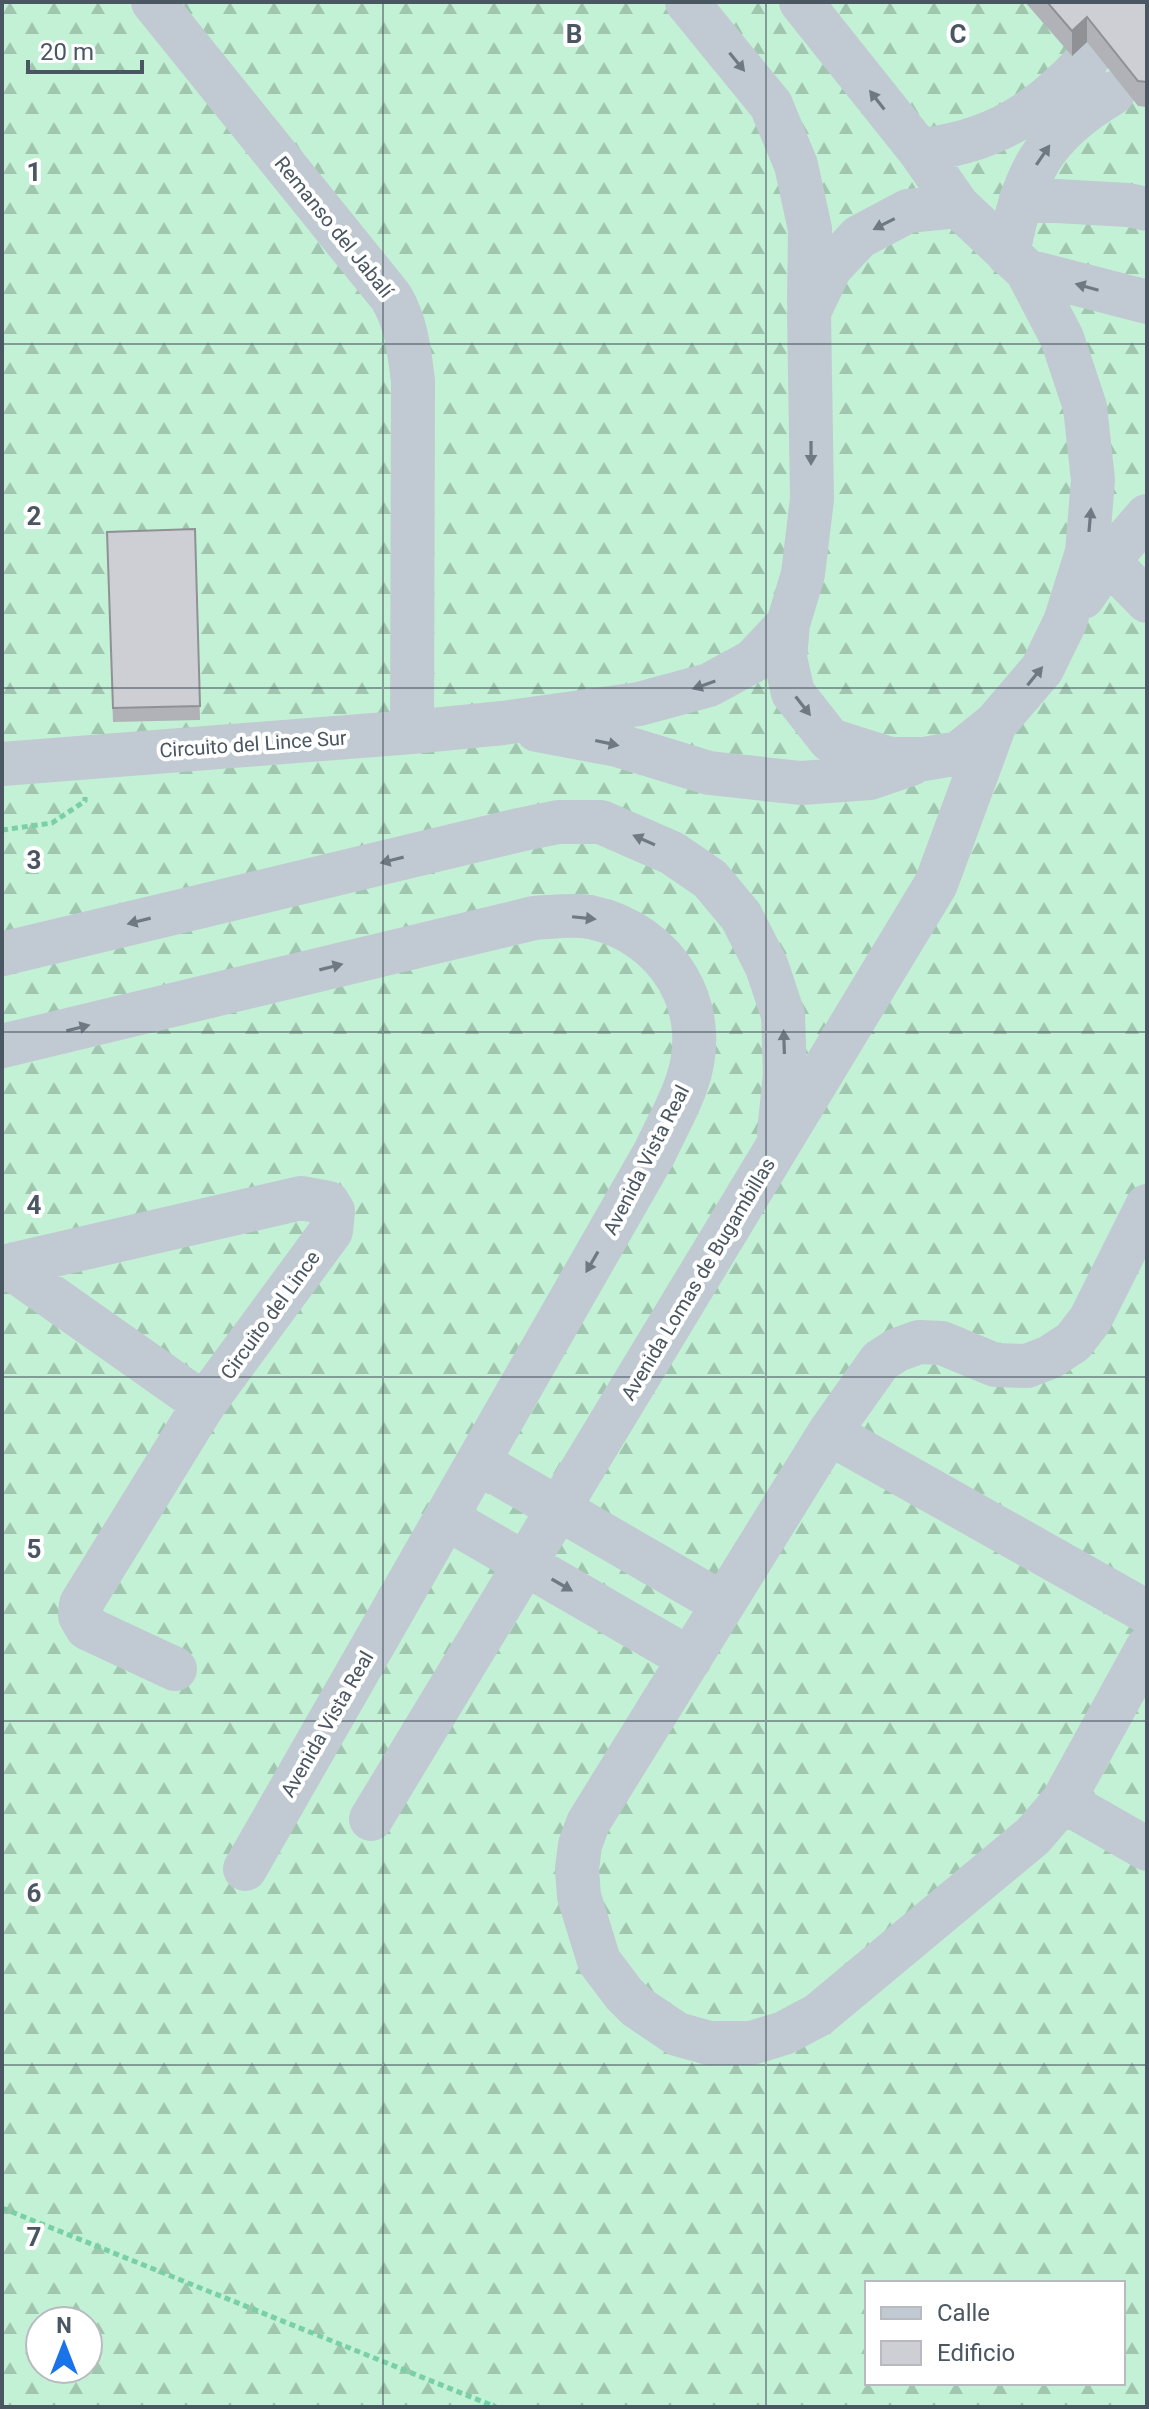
<svg xmlns="http://www.w3.org/2000/svg" width="1149" height="2409" font-family="Roboto,sans-serif">
<defs>
<pattern id="forest-firs" width="22" height="20" patternUnits="userSpaceOnUse" patternTransform="scale(2)"><rect width="22" height="20" fill="#c3f1d5"/><path d="M5 1l3.5 6h-7zM16 11l3.5 6h-7z" fill="#a0c6b0"/></pattern>
</defs>
<rect width="100%" height="100%" fill="#f5f3f3"/>
<path fill="url(#forest-firs)" fill-rule="evenodd" d="M2 2H1147V2407H2ZM867 2283H1123V2383H867ZM40 2321H88V2369H40Z"/>
<g fill="none" stroke-linecap="round" stroke-linejoin="round">
<path stroke="#7ad0a6" stroke-width="5" stroke-dasharray="6 4" stroke-linecap="butt" d="M2 830 52 823 85 801V797
M2 2208 496 2407"/>
<path stroke="#c1cad2" stroke-width="44" d="M153 2 391 297C407 324 409 350 413 381L412 732
M687 2 771 105 796 165 810 229 809 303
M801 2 919 150 958 206 1027 271 1062 338 1085 407 1093 480 1087 552 1065 622 1042 669 995 724 959 753 924 759H890L830 740 793 693 785 658 788 624 803 574 812 499 809 312 830 268 859 237 908 211 958 206
M919 150C991 143 1039 113 1087 60
M1021 199 1128 205 1147 209
M1008 254C1023 175 1042 135 1113 93
M1027 271 1147 302
M1108 561 1147 601
M1083 597 1108 561 1147 516
M537 730 617 745 709 773 801 783 870 778 911 764
M2 764 412 732 503 723 639 704 709 685 753 661 788 624
M2 954 519 830 558 822H601L672 853 710 879 741 916 767 967 783 1015 785 1074 779 1133
M2 1046 534 918C552 917 572 914 590 917 668 933 714 1009 686 1085 678 1108 665 1130 655 1152L245 1869
M1147 1206 1090 1320 1073 1342 1050 1357 1027 1366 995 1365 942 1343 919 1342 897 1350 880 1361 829 1433 588 1823 580 1845 577 1869 579 1896 599 1961 624 1994 637 2007 677 2034 709 2043H751L784 2033 818 2015 1033 1836 1063 1801 1147 1648
M8 1266 204 1404
M2 1267 301 1198 328 1203 333 1211 331 1231 204 1404 81 1604 80 1616 87 1628 175 1669
M829 1433 1147 1612
M478 1462 723 1604
M446 1518 690 1659
M1063 1801 1147 1849
M371 1819 936 884 995 724"/>
</g>
<path fill="#b0b2b7" d="M1025 2H1147V107L1138 106 1087 42 1072 56Z
M195 529 200 720 113 722 107 532Z"/>
<path fill="#909195" d="M1087 17V42L1072 56V31Z"/>
<path fill="#cdcfd5" stroke="#909195" stroke-width="2" d="M1047 2H1147V82L1138 81 1087 17 1072 31Z
M195 529 200 706 113 708 107 532Z"/>
<defs><path id="oneway-solid" d="M-6-.8H1V-3.2L6.5 0L1 3.2V.8H-6Z" transform="scale(2)"/></defs>
<g fill="#6e7983">
<use href="#oneway-solid" transform="translate(737 62) rotate(51)"/>
<use href="#oneway-solid" transform="translate(877 100) rotate(-128)"/>
<use href="#oneway-solid" transform="translate(1043 155) rotate(-56)"/>
<use href="#oneway-solid" transform="translate(884 224) rotate(153)"/>
<use href="#oneway-solid" transform="translate(1087 287) rotate(-164)"/>
<use href="#oneway-solid" transform="translate(811 453) rotate(90)"/>
<use href="#oneway-solid" transform="translate(1090 520) rotate(-85)"/>
<use href="#oneway-solid" transform="translate(1035 676) rotate(-51)"/>
<use href="#oneway-solid" transform="translate(704 685) rotate(161)"/>
<use href="#oneway-solid" transform="translate(803 706) rotate(52)"/>
<use href="#oneway-solid" transform="translate(607 743) rotate(12)"/>
<use href="#oneway-solid" transform="translate(644 840) rotate(-156)"/>
<use href="#oneway-solid" transform="translate(392 860) rotate(166)"/>
<use href="#oneway-solid" transform="translate(584 918) rotate(6)"/>
<use href="#oneway-solid" transform="translate(139 921) rotate(166)"/>
<use href="#oneway-solid" transform="translate(331 967) rotate(-14)"/>
<use href="#oneway-solid" transform="translate(78 1028) rotate(-14)"/>
<use href="#oneway-solid" transform="translate(784 1042) rotate(-92)"/>
<use href="#oneway-solid" transform="translate(592 1262) rotate(120)"/>
<use href="#oneway-solid" transform="translate(562 1585) rotate(30)"/>
</g>
<path fill="none" stroke="#4a5661" stroke-width="2" stroke-opacity="0.55" d="M383 2V2407M766 2V2407M2 344H1147M2 688H1147M2 1032H1147M2 1377H1147M2 1721H1147M2 2065H1147"/>
<g text-anchor="middle" dominant-baseline="central" stroke-width="8" stroke-linejoin="round" paint-order="stroke">
<g font-size="20" fill="#4a5661" stroke="#fff">
<text transform="translate(334 227) rotate(51)">Remanso del Jabalí</text>
<text transform="translate(253 744) rotate(-4)">Circuito del Lince Sur</text>
<text transform="translate(646 1160) rotate(-63)">Avenida Vista Real</text>
<text transform="translate(698 1279) rotate(-59)">Avenida Lomas de Bugambillas</text>
<text transform="translate(270 1315) rotate(-54)">Circuito del Lince</text>
<text transform="translate(327 1724) rotate(-60)">Avenida Vista Real</text>
</g>
</g>
<g font-size="26" text-anchor="middle" font-weight="bold" fill="#4a5661" stroke="#fff" stroke-width="8" stroke-linejoin="round" paint-order="stroke">
<text x="574" y="43">B</text>
<text x="958" y="43">C</text>
<text x="34" y="181">1</text>
<text x="34" y="525">2</text>
<text x="34" y="869">3</text>
<text x="34" y="1214">4</text>
<text x="34" y="1558">5</text>
<text x="34" y="1902">6</text>
<text x="34" y="2246">7</text>
</g>
<rect width="1149" height="2409" fill="none" stroke="#4a5661" stroke-width="8"/>
<rect x="865" y="2281" width="260" height="104" fill="#ffffff" stroke="#b7bbc0" stroke-width="2"/>
<rect x="881" y="2307" width="40" height="12" fill="#c1cad2" stroke="#b7bbc0" stroke-width="2"/>
<text x="937" y="2321" font-size="24" fill="#4a5661">Calle</text>
<rect x="881" y="2341" width="40" height="24" fill="#cdcfd5" stroke="#b7bbc0" stroke-width="2"/>
<text x="937" y="2361" font-size="24" fill="#4a5661">Edificio</text>
<g transform="translate(64 2345)"><circle r="38" fill="#ffffff" stroke="#b7bbc0" stroke-width="2"/>
<path d="M0-6L14 30L0 20L-14 30Z" fill="#1a73e8"/>
<text y="-12" font-size="22" font-weight="bold" text-anchor="middle" fill="#4a5661">N</text>
</g>
<path d="M28 60v12h114v-12" fill="none" stroke="#4a5661" stroke-width="4"/>
<text x="40" y="60" font-size="24" fill="#4a5661" stroke="#ffffff" stroke-width="6" paint-order="stroke">20 m</text>
</svg>
